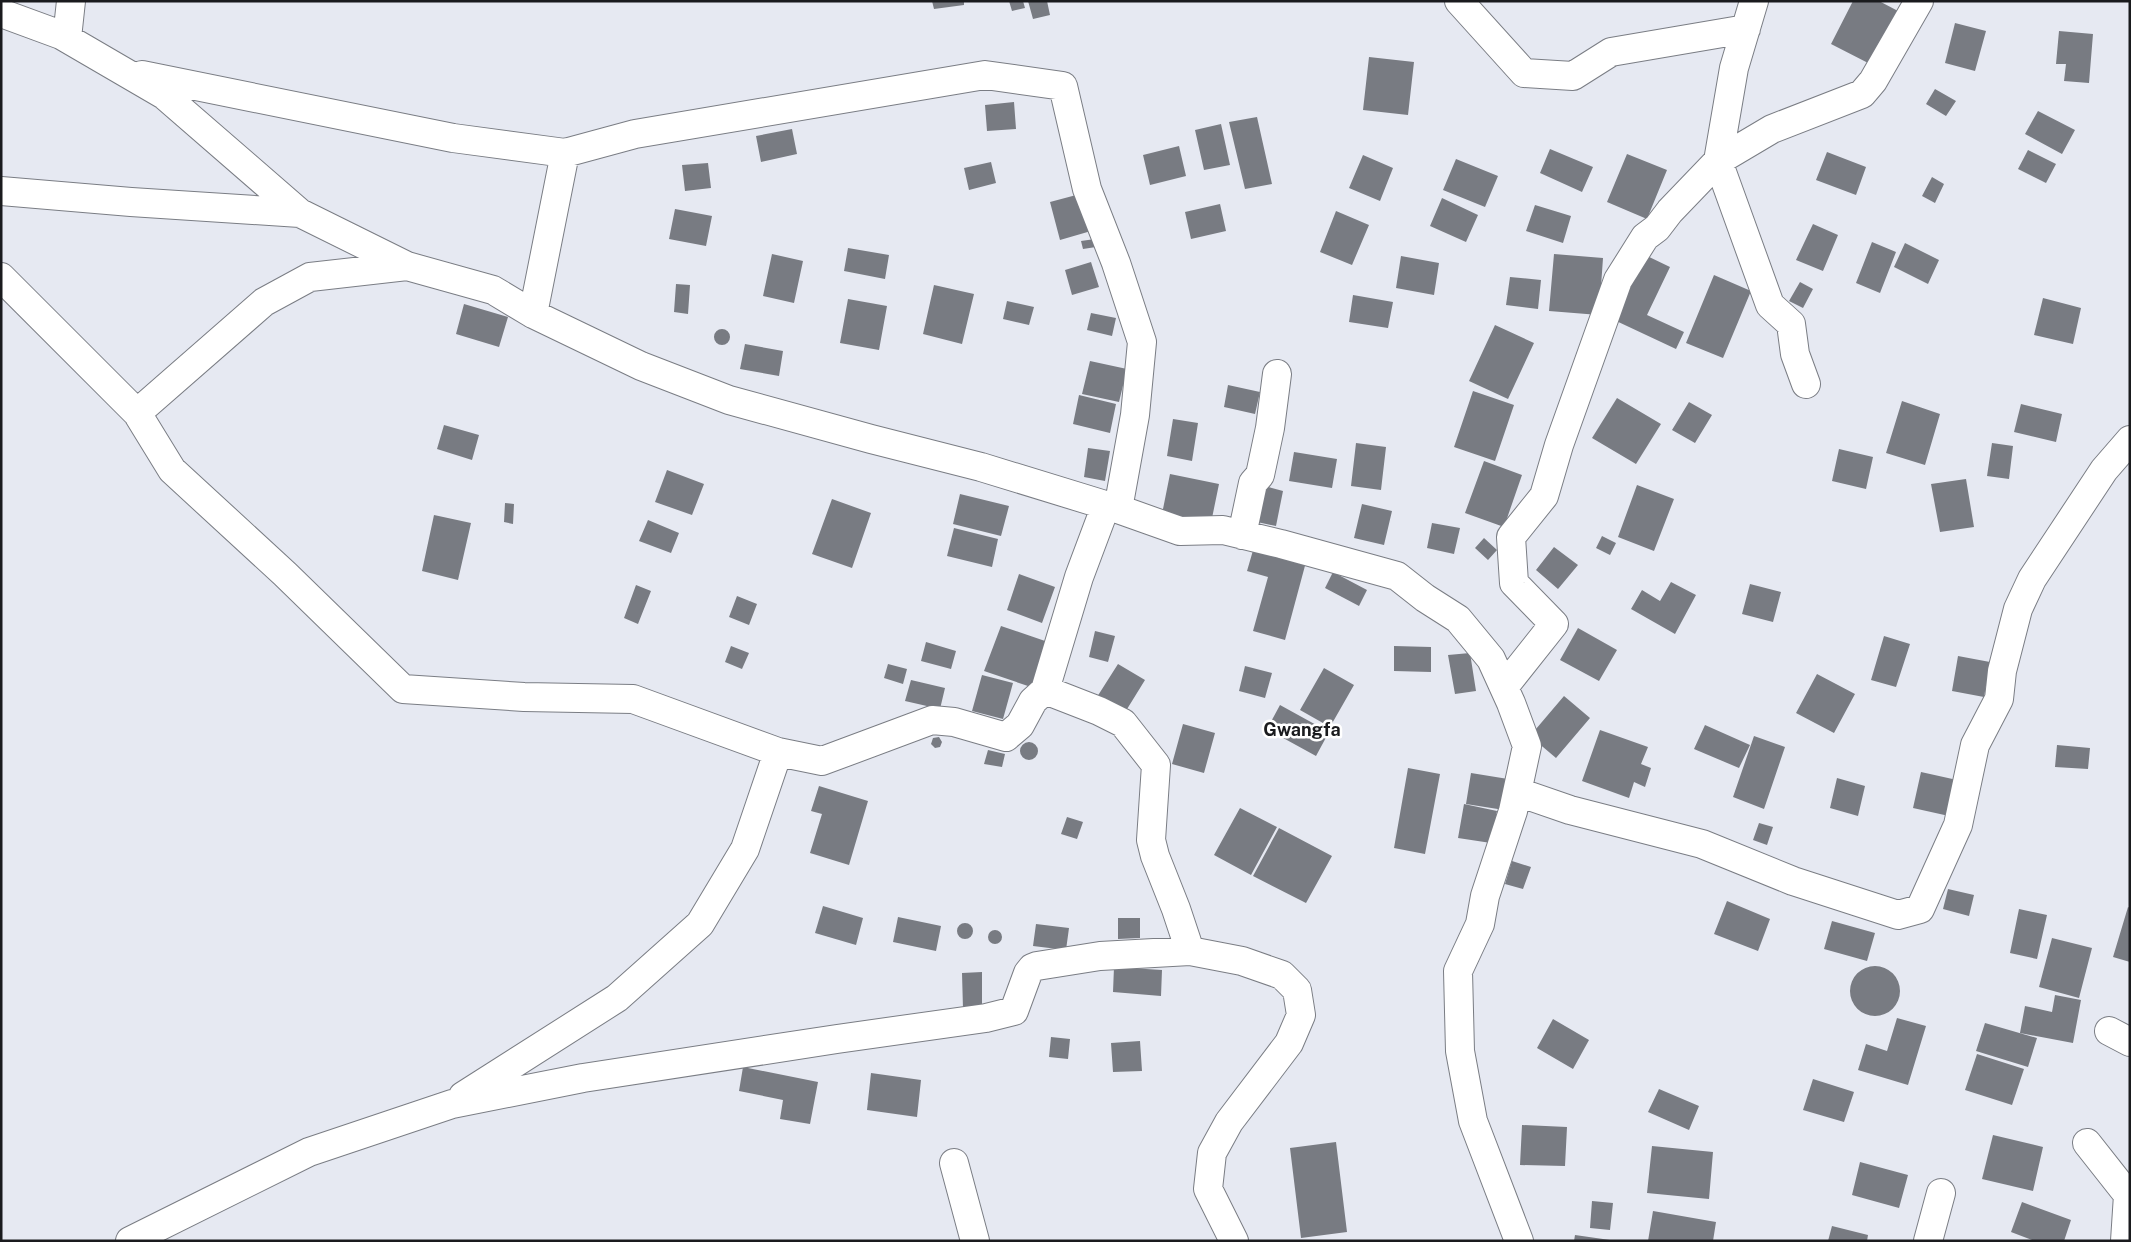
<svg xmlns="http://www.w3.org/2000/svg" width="2131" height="1242" font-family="'Public Sans',sans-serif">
<rect width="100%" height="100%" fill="#e6e9f2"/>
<path fill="#787b82" d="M932 1H964V5L934 9Z
M1009 1H1023L1025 8 1012 11Z
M1028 1H1047L1050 15 1033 19Z
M1853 1H1879L1898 11 1872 65 1831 44Z
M1955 23 1986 31 1975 71 1945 63Z
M2059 31 2093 34 2089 83 2064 81 2066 64H2056Z
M1369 57 1414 62 1408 115 1363 110Z
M1935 89 1956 101 1946 116 1926 104Z
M1014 102 1016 129 987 131 985 105Z
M2038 111 2075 130 2062 154 2025 134Z
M1257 117 1272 184 1245 189 1229 122Z
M1221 124 1230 165 1204 170 1195 130Z
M792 129 797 154 761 162 756 136Z
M1179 146 1186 176 1150 185 1143 155Z
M1550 149 1593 167 1582 192 1540 173Z
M2028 150 2056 164 2046 183 2018 169Z
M1827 152 1866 167 1856 195 1816 180Z
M1627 154 1667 170 1647 219 1607 202Z
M1363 155 1393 168 1380 201 1349 188Z
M1456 159 1498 176 1485 207 1443 190Z
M991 162 996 183 969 190 964 168Z
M708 163 711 188 685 191 682 165Z
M1932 177 1944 184 1935 203 1922 196Z
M1080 194 1091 231 1060 240 1050 202Z
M1442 198 1478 215 1466 242 1430 226Z
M1220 204 1226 231 1191 239 1185 212Z
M1535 205 1571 216 1563 243 1526 231Z
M675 209 712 216 706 246 669 239Z
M1336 211 1369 225 1352 265 1320 252Z
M1813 224 1838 235 1823 271 1796 260Z
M1095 239 1096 247 1083 249 1081 241Z
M1872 242 1896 252 1880 293 1856 283Z
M1905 243 1939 260 1928 284 1894 267Z
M848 248 889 255 885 279 844 271Z
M772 254 803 261 794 303 763 296Z
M1554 254 1603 258 1599 315 1549 311Z
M1643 254 1670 267 1647 315 1684 332 1676 349 1612 319Z
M1401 256 1439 263 1434 295 1396 288Z
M1091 262 1099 287 1072 295 1065 270Z
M1714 275 1751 291 1723 358 1686 343Z
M1510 277 1541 280 1538 309 1506 305Z
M1800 282 1813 289 1803 308 1789 301Z
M676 284 690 285 688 314 674 312Z
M934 285 974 294 962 344 923 334Z
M1353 295 1393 302 1388 328 1349 322Z
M2043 298 2081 308 2073 344 2034 335Z
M848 299 887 306 879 350 840 343Z
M1007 301 1034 307 1029 325 1003 319Z
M464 304 508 317 499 347 456 334Z
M1091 313 1116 318 1112 336 1087 330Z
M1495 325 1534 343 1508 399 1469 381Z
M714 337a8 8 0 1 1 16 0a8 8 0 1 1-16 0Z
M745 344 783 351 779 376 740 369Z
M1090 361 1127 369 1119 402 1082 394Z
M1228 385 1260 392 1255 414 1224 407Z
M1473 391 1514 405 1495 461 1454 447Z
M1079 395 1116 404 1110 433 1073 424Z
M1617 398 1661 424 1636 464 1592 438Z
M1902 401 1940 414 1925 465 1886 453Z
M1689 402 1712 415 1695 443 1672 430Z
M2021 404 2062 414 2056 442 2014 432Z
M1173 419 1198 423 1192 461 1167 456Z
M444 425 479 435 472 460 437 449Z
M1356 443 1386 447 1381 490 1351 486Z
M1992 443 2013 446 2009 479 1987 476Z
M1088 448 1110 451 1105 481 1084 477Z
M1839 449 1873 457 1866 489 1832 481Z
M1294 452 1337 459 1332 488 1289 481Z
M1484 461 1522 475 1504 527 1465 513Z
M667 470 704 484 692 515 655 502Z
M1170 474 1219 484 1211 523 1162 514Z
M1966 479 1974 527 1940 532 1931 484Z
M1637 485 1674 499 1654 551 1618 537Z
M1265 486 1283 491 1276 526 1257 522Z
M960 494 1009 506 1001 536 953 524Z
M832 499 871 513 852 568 812 554Z
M505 503 514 504 513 524 504 522Z
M1362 504 1392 511 1384 545 1354 538Z
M434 515 471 523 458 580 422 571Z
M648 520 679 533 671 553 639 541Z
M1432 523 1460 528 1454 554 1427 548Z
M954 528 998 539 992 567 947 556Z
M1602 536 1616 543 1610 555 1596 548Z
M1484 538 1497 550 1488 560 1475 548Z
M1254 547 1306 562 1285 640 1253 631 1268 577 1247 571Z
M1554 547 1578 565 1558 589 1536 570Z
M1333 572 1367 590 1359 606 1325 588Z
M1019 574 1055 587 1042 623 1007 610Z
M1671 582 1696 595 1675 634 1631 609 1642 590 1660 601Z
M1750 584 1781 592 1773 622 1742 614Z
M636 585 651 591 638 624 624 618Z
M737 596 757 604 749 625 729 617Z
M1001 626 1048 642 1031 687 984 671Z
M1578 628 1617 650 1599 681 1560 660Z
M1095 631 1115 636 1108 662 1089 657Z
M1884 636 1910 644 1896 687 1871 680Z
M926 642 956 651 951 669 921 661Z
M731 646 749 653 742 669 725 662Z
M1394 646 1431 647V672L1394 671Z
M1470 653 1476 691 1455 694 1448 655Z
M1958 656 1990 662 1984 697 1952 691Z
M888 664 907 669 903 684 884 678Z
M1118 664 1145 680 1124 714 1097 697Z
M1245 666 1272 673 1265 698 1239 691Z
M1324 668 1354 685 1330 727 1300 710Z
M1817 674 1855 694 1834 733 1796 713Z
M982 675 1013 683 1003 719 972 711Z
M911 680 945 688 940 709 905 701Z
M1564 696 1590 718 1556 758 1530 736Z
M1280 705 1329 732 1316 756 1267 729Z
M1183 724 1215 733 1204 773 1172 764Z
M1705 725 1750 745 1739 768 1694 749Z
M1600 730 1648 747 1641 764 1651 768 1645 787 1634 782 1629 798 1582 781Z
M1754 736 1785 747 1764 809 1733 797Z
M939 737 942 742 940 747 935 748 931 744 933 738Z
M1020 751a9 9 0 1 1 18 0a9 9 0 1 1-18 0Z
M2057 745 2090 748 2088 769 2055 767Z
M988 750 1005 754 1002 767 984 764Z
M1408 768 1440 774 1425 854 1394 848Z
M1921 772 1957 780 1949 816 1913 808Z
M1471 773 1508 779 1504 810 1466 804Z
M1837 778 1865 786 1858 816 1830 808Z
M819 786 868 801 849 865 810 853 822 814 811 811Z
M1464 804 1497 811 1491 843 1458 838Z
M1240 808 1277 827 1251 875 1214 855Z
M1067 817 1083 822 1077 839 1061 834Z
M1759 823 1773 827 1767 845 1753 840Z
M1279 828 1332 856 1306 903 1253 876Z
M1512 861 1531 867 1523 889 1505 884Z
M1948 889 1974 895 1969 916 1943 909Z
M1727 901 1770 919 1758 951 1714 934Z
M823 906 863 918 856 945 815 933Z
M2128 907 2130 908V962L2113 957Z
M2019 909 2047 915 2037 959 2010 953Z
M898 917 941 926 936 951 893 942Z
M1118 918H1140V938L1118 939Z
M1832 921 1875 933 1867 961 1824 949Z
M957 931a8 8 0 1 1 16 0a8 8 0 1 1-16 0Z
M1036 924 1069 928 1066 950 1033 946Z
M988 937a7 7 0 1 1 14 0a7 7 0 1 1-14 0Z
M2052 938 2092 948 2079 998 2039 987Z
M1850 991a25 25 0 1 1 50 0a25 25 0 1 1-50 0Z
M1114 967 1162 970 1161 996 1113 992Z
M982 972V1009H963L962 973Z
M2055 995 2081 1000 2073 1043 2020 1033 2025 1006 2052 1012Z
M1897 1018 1926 1026 1908 1085 1858 1070 1866 1044 1887 1051Z
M1553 1019 1589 1040 1573 1069 1537 1048Z
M1985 1023 2037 1038 2028 1067 1976 1051Z
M1051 1037 1070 1039 1068 1059 1049 1057Z
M1140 1041 1142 1071 1113 1072 1111 1043Z
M1977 1054 2024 1069 2012 1105 1965 1090Z
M743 1067 818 1082 810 1124 780 1119 783 1100 739 1091Z
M871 1073 921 1080 917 1117 867 1110Z
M1813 1079 1854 1092 1844 1122 1803 1110Z
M1659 1089 1699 1106 1689 1130 1648 1112Z
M1522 1125 1567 1127 1565 1166 1520 1165Z
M1993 1135 2043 1147 2033 1191 1982 1179Z
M1336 1142 1347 1232 1301 1238 1290 1148Z
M1652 1146 1713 1152 1709 1199 1647 1193Z
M1860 1162 1908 1175 1899 1208 1852 1195Z
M1592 1201 1613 1203 1610 1230 1590 1228Z
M2022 1202 2071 1220 2064 1241H2035L2011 1232Z
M1653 1211 1716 1222 1713 1241H1648Z
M1832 1226 1868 1235 1867 1241H1828Z
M1575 1235 1610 1240V1241H1574Z"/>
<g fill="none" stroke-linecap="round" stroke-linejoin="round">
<defs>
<path id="minor" d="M1459 1 1524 73 1573 76 1611 52 1746 29
M1754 1 1734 68 1718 161 1770 305 1791 324 1795 354 1806 384
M1 13 61 35 164 95 300 213 407 266 493 290 533 314 641 366 729 400 871 439 981 467 1118 509 1180 531 1223 530 1281 544 1397 576 1425 598 1458 619 1491 659 1511 703 1527 746 1513 811 1485 896 1480 924 1458 971 1460 1051 1473 1121 1519 1241
M67 38 71 1
M142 75 453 138 565 153 635 134 985 75 1063 86 1087 189 1116 263 1142 342 1135 415 1118 509
M1 191 131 202 300 213
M407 266 310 277 264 302 137 413 172 470 285 574 403 689 524 697 633 699 778 752 822 761 932 720 954 722 1006 737 1020 725 1033 701 1045 690 1079 577 1106 505
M1 277 137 413
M533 314 565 153
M1242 535 1253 483 1260 475 1270 428 1277 374
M1504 687 1554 624 1514 583 1511 537 1544 496 1559 445 1618 280 1645 237 1657 228 1670 211 1718 161 1772 129 1862 94 1873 81 1919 1
M1045 690 1099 711 1123 723 1156 765 1151 840 1155 856 1176 909 1190 951 1242 961 1282 975 1297 990 1301 1015 1289 1043 1229 1122 1212 1153 1208 1189 1234 1241
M1518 792 1570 810 1702 844 1793 881 1898 915 1920 909 1958 825 1975 745 1999 699 2002 671 2018 609 2032 579 2104 470 2130 440
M2109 1031 2130 1042
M463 1096 617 998 700 924 745 849 778 752
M2087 1143 2128 1195 2125 1241
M954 1163 975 1241
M130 1241 309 1152 452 1104 583 1078 837 1039 986 1018 1014 1011 1028 973 1032 968 1037 966 1100 956 1190 951
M1928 1241 1941 1193"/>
</defs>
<use href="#minor" stroke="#7a7d84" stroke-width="30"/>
<use href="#minor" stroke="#fff" stroke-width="28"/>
</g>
<g text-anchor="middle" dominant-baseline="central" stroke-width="5" stroke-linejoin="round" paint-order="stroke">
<g font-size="18" font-weight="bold" fill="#1a1b1e" stroke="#fff">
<text x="1302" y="729">Gwangfa</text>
</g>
</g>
<rect width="2131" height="1242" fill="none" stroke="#1a1b1e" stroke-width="5"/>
</svg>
